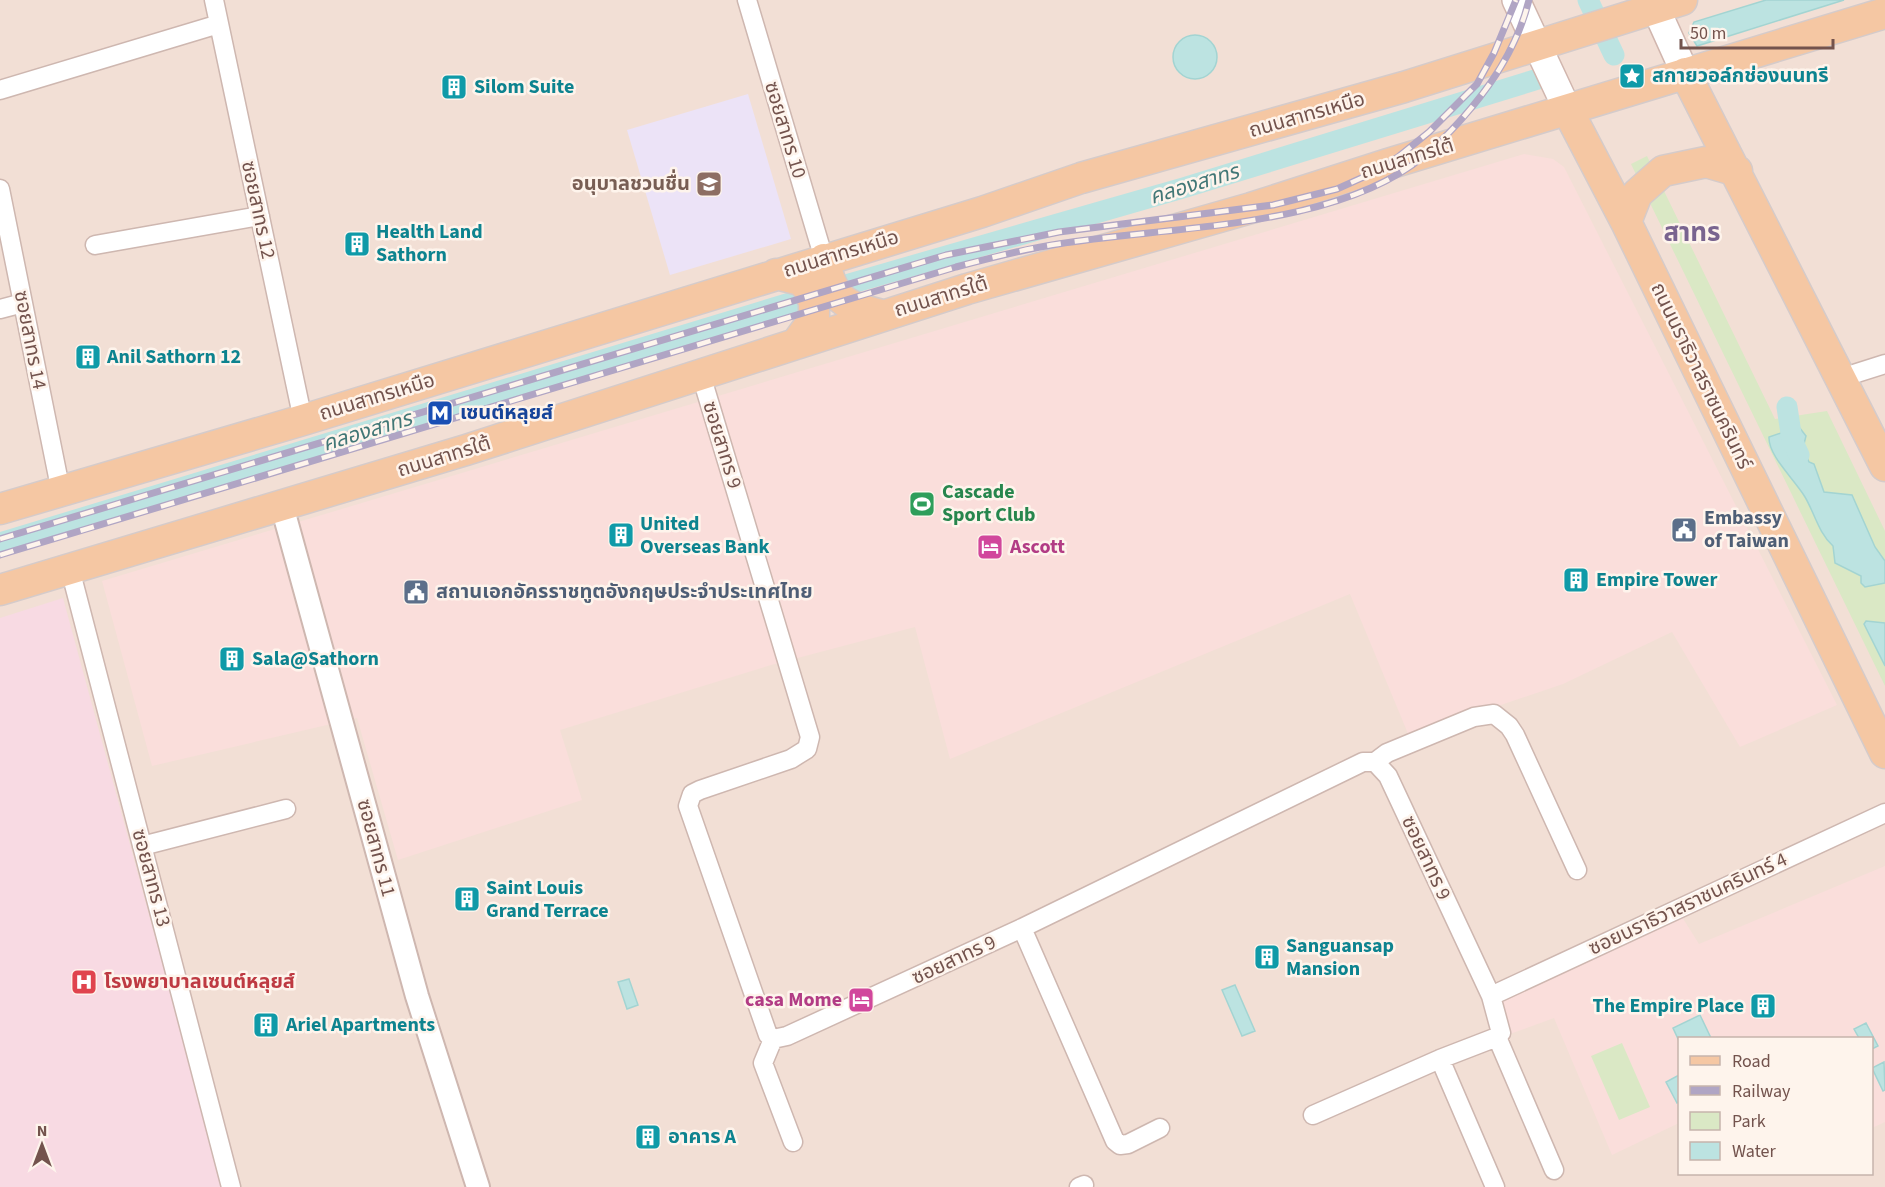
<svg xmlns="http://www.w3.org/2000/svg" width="1885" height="1187" font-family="'Source Sans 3','Noto Sans Thai',sans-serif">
<rect width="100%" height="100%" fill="#fbefe6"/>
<path fill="#f2dfd5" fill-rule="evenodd" d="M0 0H1885V1187H0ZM1680 1038H1872V1174H1680Z"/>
<path fill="#fadedb" d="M1524 154 1553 159 1564 167 1837 705 1740 747 1672 632 1563 684 1409 736 1350 594 950 759 915 627 771 665 560 730 582 800 398 860 357 718 152 766 102 581Z
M1885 866V1122L1872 1128V1038H1680L1679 1123 1612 1155 1554 1018 1510 1034 1497 998 1682 917 1699 944Z"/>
<path fill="#ece3f7" d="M748 94 791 239 670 275 627 130Z"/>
<path fill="#f8dae3" d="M63 598 223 1187H0V618Z"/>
<path fill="#dae8c5" d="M1647 156 1775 419 1827 411 1885 531V686L1631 164Z
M1622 1043 1650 1107 1619 1120 1591 1056Z"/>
<path fill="#bce3e1" stroke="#a3d4d2" stroke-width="1.5" d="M1766 0H1844L1697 46 1689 33 1694 22Z
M1173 57a22 22 0 1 1 44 0a22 22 0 1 1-44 0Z
M1799 427 1806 436 1803 448 1809 462 1814 464 1824 492 1852 495 1875 547 1885 561V583L1865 587 1861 583V576L1835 563 1833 546C1818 532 1815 514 1805 497 1796 481 1768 456 1769 437Z
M1866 621 1885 623V666L1864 624Z
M629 979 638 1005 627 1009 618 982Z
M1235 985 1255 1031 1242 1036 1222 990Z
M1700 1015 1711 1038H1680L1679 1041 1673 1028Z
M1866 1023 1878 1046 1872 1049V1038H1859L1854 1029Z
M1884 1062 1885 1090 1883 1091 1872 1068Z
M1679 1075V1102L1677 1103 1666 1082Z"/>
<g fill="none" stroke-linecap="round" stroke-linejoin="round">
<path stroke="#bce3e1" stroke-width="21" d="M1588 0 1614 55
M849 284 1183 188 1538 79
M1787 407 1792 440 1799 455
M0 543 803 299"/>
<defs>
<path id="minor" d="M214 0 303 420
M747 0 824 259
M0 90 219 24
M0 189 61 492
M95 245 260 216
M0 309 23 303
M701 375 810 737 807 749 791 759 700 790 692 794 688 806 768 1035 773 1039 787 1036 1022 928 1363 762H1375L1388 776 1491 996 1501 1033 1497 1037 1440 1059 1313 1115
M1841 378 1885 364
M70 569 231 1187
M1375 762 1387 753 1474 717 1494 714 1509 726 1515 735 1577 870
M142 846 286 809
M1022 928 1115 1141 1120 1145 1128 1144 1160 1128
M1491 996 1885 813
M1497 1037 1554 1170
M773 1039 763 1063 793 1142
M1440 1059 1495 1187
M1079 1187 1084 1185"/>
<path id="tertiary" d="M282 506 417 996 478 1187"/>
<path id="secondary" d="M1516 0 1568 111
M1652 0 1685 73"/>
<path id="primary" d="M1685 73 1885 466
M1568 111 1626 222 1885 753
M1626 222 1637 194 1663 171 1706 162 1737 171
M824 259C833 301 843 305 882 315
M776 274 800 280 807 286 814 302V319L796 344
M0 509 303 420 982 212 1081 178 1404 87 1682 0
M0 590 466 450 967 289 1251 208 1388 164 1885 13"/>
</defs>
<use href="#minor" stroke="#ceb7b0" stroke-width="21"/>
<use href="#tertiary" stroke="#ceb7b0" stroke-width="26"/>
<use href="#secondary" stroke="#d1b6ae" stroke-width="30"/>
<use href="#primary" stroke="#d5cbca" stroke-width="33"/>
<use href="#minor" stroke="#fff" stroke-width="18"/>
<use href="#tertiary" stroke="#fff" stroke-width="22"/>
<use href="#secondary" stroke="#fff" stroke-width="27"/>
<use href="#primary" stroke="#f5c7a3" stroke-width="30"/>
<defs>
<path id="rail" d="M0 539 946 255 1059 232 1273 205 1337 189 1368 175 1398 157 1429 132 1477 84 1494 53 1516 0
M0 555 956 267C990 258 1024 249 1058 244 1169 226 1336 229 1424 156 1442 141 1457 125 1472 107 1498 76 1519 40 1529 0"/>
</defs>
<use href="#rail" stroke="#b0a5c4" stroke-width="7"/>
<use href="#rail" stroke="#fef4ec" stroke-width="4.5" stroke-dasharray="14" stroke-linecap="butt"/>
</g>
<defs>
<symbol id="sight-square" viewBox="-11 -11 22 22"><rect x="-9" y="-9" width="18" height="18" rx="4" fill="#0f9aa8" stroke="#fef4ec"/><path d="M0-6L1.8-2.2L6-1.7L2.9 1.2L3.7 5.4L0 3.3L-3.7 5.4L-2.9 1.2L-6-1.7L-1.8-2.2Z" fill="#fff"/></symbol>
<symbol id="building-square" viewBox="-11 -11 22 22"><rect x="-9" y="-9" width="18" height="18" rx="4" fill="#0f9aa8" stroke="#fef4ec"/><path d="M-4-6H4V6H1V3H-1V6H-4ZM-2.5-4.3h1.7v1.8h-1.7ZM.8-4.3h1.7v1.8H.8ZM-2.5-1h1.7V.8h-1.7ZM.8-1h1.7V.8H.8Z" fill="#fff"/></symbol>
<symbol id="school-square" viewBox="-11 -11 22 22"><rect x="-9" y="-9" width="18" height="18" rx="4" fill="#8d6e63" stroke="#fef4ec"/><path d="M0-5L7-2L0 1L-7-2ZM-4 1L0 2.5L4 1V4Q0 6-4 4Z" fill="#fff"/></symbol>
<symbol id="metro-square" viewBox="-11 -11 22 22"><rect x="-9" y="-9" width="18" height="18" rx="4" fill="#1a4fb4" stroke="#fef4ec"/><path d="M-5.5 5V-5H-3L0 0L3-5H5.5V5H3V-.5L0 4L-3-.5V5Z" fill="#fff"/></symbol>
<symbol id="stadium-square" viewBox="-11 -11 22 22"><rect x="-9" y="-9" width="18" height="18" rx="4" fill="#2e9e5b" stroke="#fef4ec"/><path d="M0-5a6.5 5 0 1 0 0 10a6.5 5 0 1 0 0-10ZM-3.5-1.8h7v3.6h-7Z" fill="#fff"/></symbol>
<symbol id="civic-square" viewBox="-11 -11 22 22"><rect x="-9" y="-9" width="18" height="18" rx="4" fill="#5c6f8a" stroke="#fef4ec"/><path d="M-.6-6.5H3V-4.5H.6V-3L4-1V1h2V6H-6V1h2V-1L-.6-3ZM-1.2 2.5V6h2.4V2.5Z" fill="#fff"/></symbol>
<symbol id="hotel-square" viewBox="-11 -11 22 22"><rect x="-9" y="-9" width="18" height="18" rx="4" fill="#d1479c" stroke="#fef4ec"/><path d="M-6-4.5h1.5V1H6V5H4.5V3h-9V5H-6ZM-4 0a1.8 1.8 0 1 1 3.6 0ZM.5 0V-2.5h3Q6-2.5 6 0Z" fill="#fff"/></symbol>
<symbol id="hospital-square" viewBox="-11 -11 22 22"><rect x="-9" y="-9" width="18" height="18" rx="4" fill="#e0444e" stroke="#fef4ec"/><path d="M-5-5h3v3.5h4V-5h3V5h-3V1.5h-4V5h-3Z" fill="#fff"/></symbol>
</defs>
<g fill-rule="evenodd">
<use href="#sight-square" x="1617" y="61" width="30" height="30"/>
<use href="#building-square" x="439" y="72" width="30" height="30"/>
<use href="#school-square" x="694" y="169" width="30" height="30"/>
<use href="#building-square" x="342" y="229" width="30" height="30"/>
<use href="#building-square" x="73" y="342" width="30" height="30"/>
<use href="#metro-square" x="425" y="398" width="30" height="30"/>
<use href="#stadium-square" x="907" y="489" width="30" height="30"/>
<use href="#civic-square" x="1669" y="515" width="30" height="30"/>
<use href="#building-square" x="606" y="520" width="30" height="30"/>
<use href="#hotel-square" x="975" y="532" width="30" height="30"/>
<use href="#building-square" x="1561" y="565" width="30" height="30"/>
<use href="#civic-square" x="401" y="577" width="30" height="30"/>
<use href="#building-square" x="217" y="644" width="30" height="30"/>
<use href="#building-square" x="452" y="884" width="30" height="30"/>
<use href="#building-square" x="1252" y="942" width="30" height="30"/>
<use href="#hospital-square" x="69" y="967" width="30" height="30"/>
<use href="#hotel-square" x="846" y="985" width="30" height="30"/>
<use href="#building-square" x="1748" y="991" width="30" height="30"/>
<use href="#building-square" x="251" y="1010" width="30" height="30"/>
<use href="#building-square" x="633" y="1122" width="30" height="30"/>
</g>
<g text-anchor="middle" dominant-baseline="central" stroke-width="5" stroke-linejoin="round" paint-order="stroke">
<g font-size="20" font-weight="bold" fill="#0d838f" stroke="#fef4ec" text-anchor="start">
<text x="1652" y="76">สกายวอล์กช่องนนทรี</text>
<text x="474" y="87">Silom Suite</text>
<text x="376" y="232">Health Land<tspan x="376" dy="23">Sathorn</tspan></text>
<text x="107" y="357">Anil Sathorn 12</text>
<text x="640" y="524">United<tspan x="640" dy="23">Overseas Bank</tspan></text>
<text x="1596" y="580">Empire Tower</text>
<text x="252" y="659">Sala@Sathorn</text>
<text x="486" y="888">Saint Louis<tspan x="486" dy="23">Grand Terrace</tspan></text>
<text x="1286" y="946">Sanguansap<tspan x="1286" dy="23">Mansion</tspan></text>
<text x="1744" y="1006" text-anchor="end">The Empire Place</text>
<text x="286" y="1025">Ariel Apartments</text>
<text x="668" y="1137">อาคาร A</text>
</g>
<g font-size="20" fill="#73534d" stroke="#fef4ec">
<text transform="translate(1307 115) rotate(-16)">ถนนสาทรเหนือ</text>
<text transform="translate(785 130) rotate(73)">ซอยสาทร 10</text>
<text transform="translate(1407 159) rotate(-17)">ถนนสาทรใต้</text>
<text transform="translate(258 210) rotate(78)">ซอยสาทร 12</text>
<text transform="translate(841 254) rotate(-17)">ถนนสาทรเหนือ</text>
<text transform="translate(941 297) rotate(-17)">ถนนสาทรใต้</text>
<text transform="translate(30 340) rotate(79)">ซอยสาทร 14</text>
<text transform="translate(1701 376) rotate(64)">ถนนนราธิวาสราชนครินทร์</text>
<text transform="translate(377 397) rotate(-17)">ถนนสาทรเหนือ</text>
<text transform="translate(722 445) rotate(73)">ซอยสาทร 9</text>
<text transform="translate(444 457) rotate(-17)">ถนนสาทรใต้</text>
<text transform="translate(376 848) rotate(75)">ซอยสาทร 11</text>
<text transform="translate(1426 858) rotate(65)">ซอยสาทร 9</text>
<text transform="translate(151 878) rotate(75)">ซอยสาทร 13</text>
<text transform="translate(1688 904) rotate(-25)">ซอยนราธิวาสราชนครินทร์ 4</text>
<text transform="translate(954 960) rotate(-25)">ซอยสาทร 9</text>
</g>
<g font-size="20" font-weight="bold" fill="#785e54" stroke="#fef4ec" text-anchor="end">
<text x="690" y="184">อนุบาลชวนชื่น</text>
</g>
<g font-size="20" font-weight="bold" fill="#164399" stroke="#fef4ec" text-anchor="start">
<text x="460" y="413">เซนต์หลุยส์</text>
</g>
<g font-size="20" font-weight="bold" fill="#27864d" stroke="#fef4ec" text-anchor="start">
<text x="942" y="492">Cascade<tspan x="942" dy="23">Sport Club</tspan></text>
</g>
<g font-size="20" font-weight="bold" fill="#4e5e75" stroke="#fef4ec" text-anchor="start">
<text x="1704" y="518">Embassy<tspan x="1704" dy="23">of Taiwan</tspan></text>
<text x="436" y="592">สถานเอกอัครราชทูตอังกฤษประจำประเทศไทย</text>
</g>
<g font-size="20" font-weight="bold" fill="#b23c85" stroke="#fef4ec" text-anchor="start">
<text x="1010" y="547">Ascott</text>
<text x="842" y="1000" text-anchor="end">casa Mome</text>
</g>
<g font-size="20" font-weight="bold" fill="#be3a42" stroke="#fef4ec" text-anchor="start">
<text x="104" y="982">โรงพยาบาลเซนต์หลุยส์</text>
</g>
<g font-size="21" font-style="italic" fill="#417776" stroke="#fef4ec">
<text transform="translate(1194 184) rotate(-17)">คลองสาทร</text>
<text transform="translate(367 431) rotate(-17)">คลองสาทร</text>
</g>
<g font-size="26" font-weight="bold" fill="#79648f" stroke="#fef4ec">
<text x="1692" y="232">สาทร</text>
</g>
</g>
<rect x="1678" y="1037" width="195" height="138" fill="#fef4ec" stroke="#c6b4ac" stroke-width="1.5"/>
<rect x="1690" y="1056" width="30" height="9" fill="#f5c7a3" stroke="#c6b4ac" stroke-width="1.5"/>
<text x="1732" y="1067" font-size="18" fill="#73534d">Road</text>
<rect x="1690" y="1086" width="30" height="9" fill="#b0a5c4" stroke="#c6b4ac" stroke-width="1.5"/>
<text x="1732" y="1097" font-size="18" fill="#73534d">Railway</text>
<rect x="1690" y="1112" width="30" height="18" fill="#dae8c5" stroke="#c6b4ac" stroke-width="1.5"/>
<text x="1732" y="1127" font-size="18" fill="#73534d">Park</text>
<rect x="1690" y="1142" width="30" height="18" fill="#bce3e1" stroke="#c6b4ac" stroke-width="1.5"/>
<text x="1732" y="1157" font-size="18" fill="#73534d">Water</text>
<g transform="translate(42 1145)" stroke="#fef4ec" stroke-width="4.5" paint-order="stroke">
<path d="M0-4.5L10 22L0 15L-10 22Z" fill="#73534d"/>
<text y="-9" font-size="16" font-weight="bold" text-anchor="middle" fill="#73534d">N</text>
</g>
<path d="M1681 39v9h152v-9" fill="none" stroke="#73534d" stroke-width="3"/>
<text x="1690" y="39" font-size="18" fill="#73534d" stroke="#fef4ec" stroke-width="4.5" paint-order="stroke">50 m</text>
</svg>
